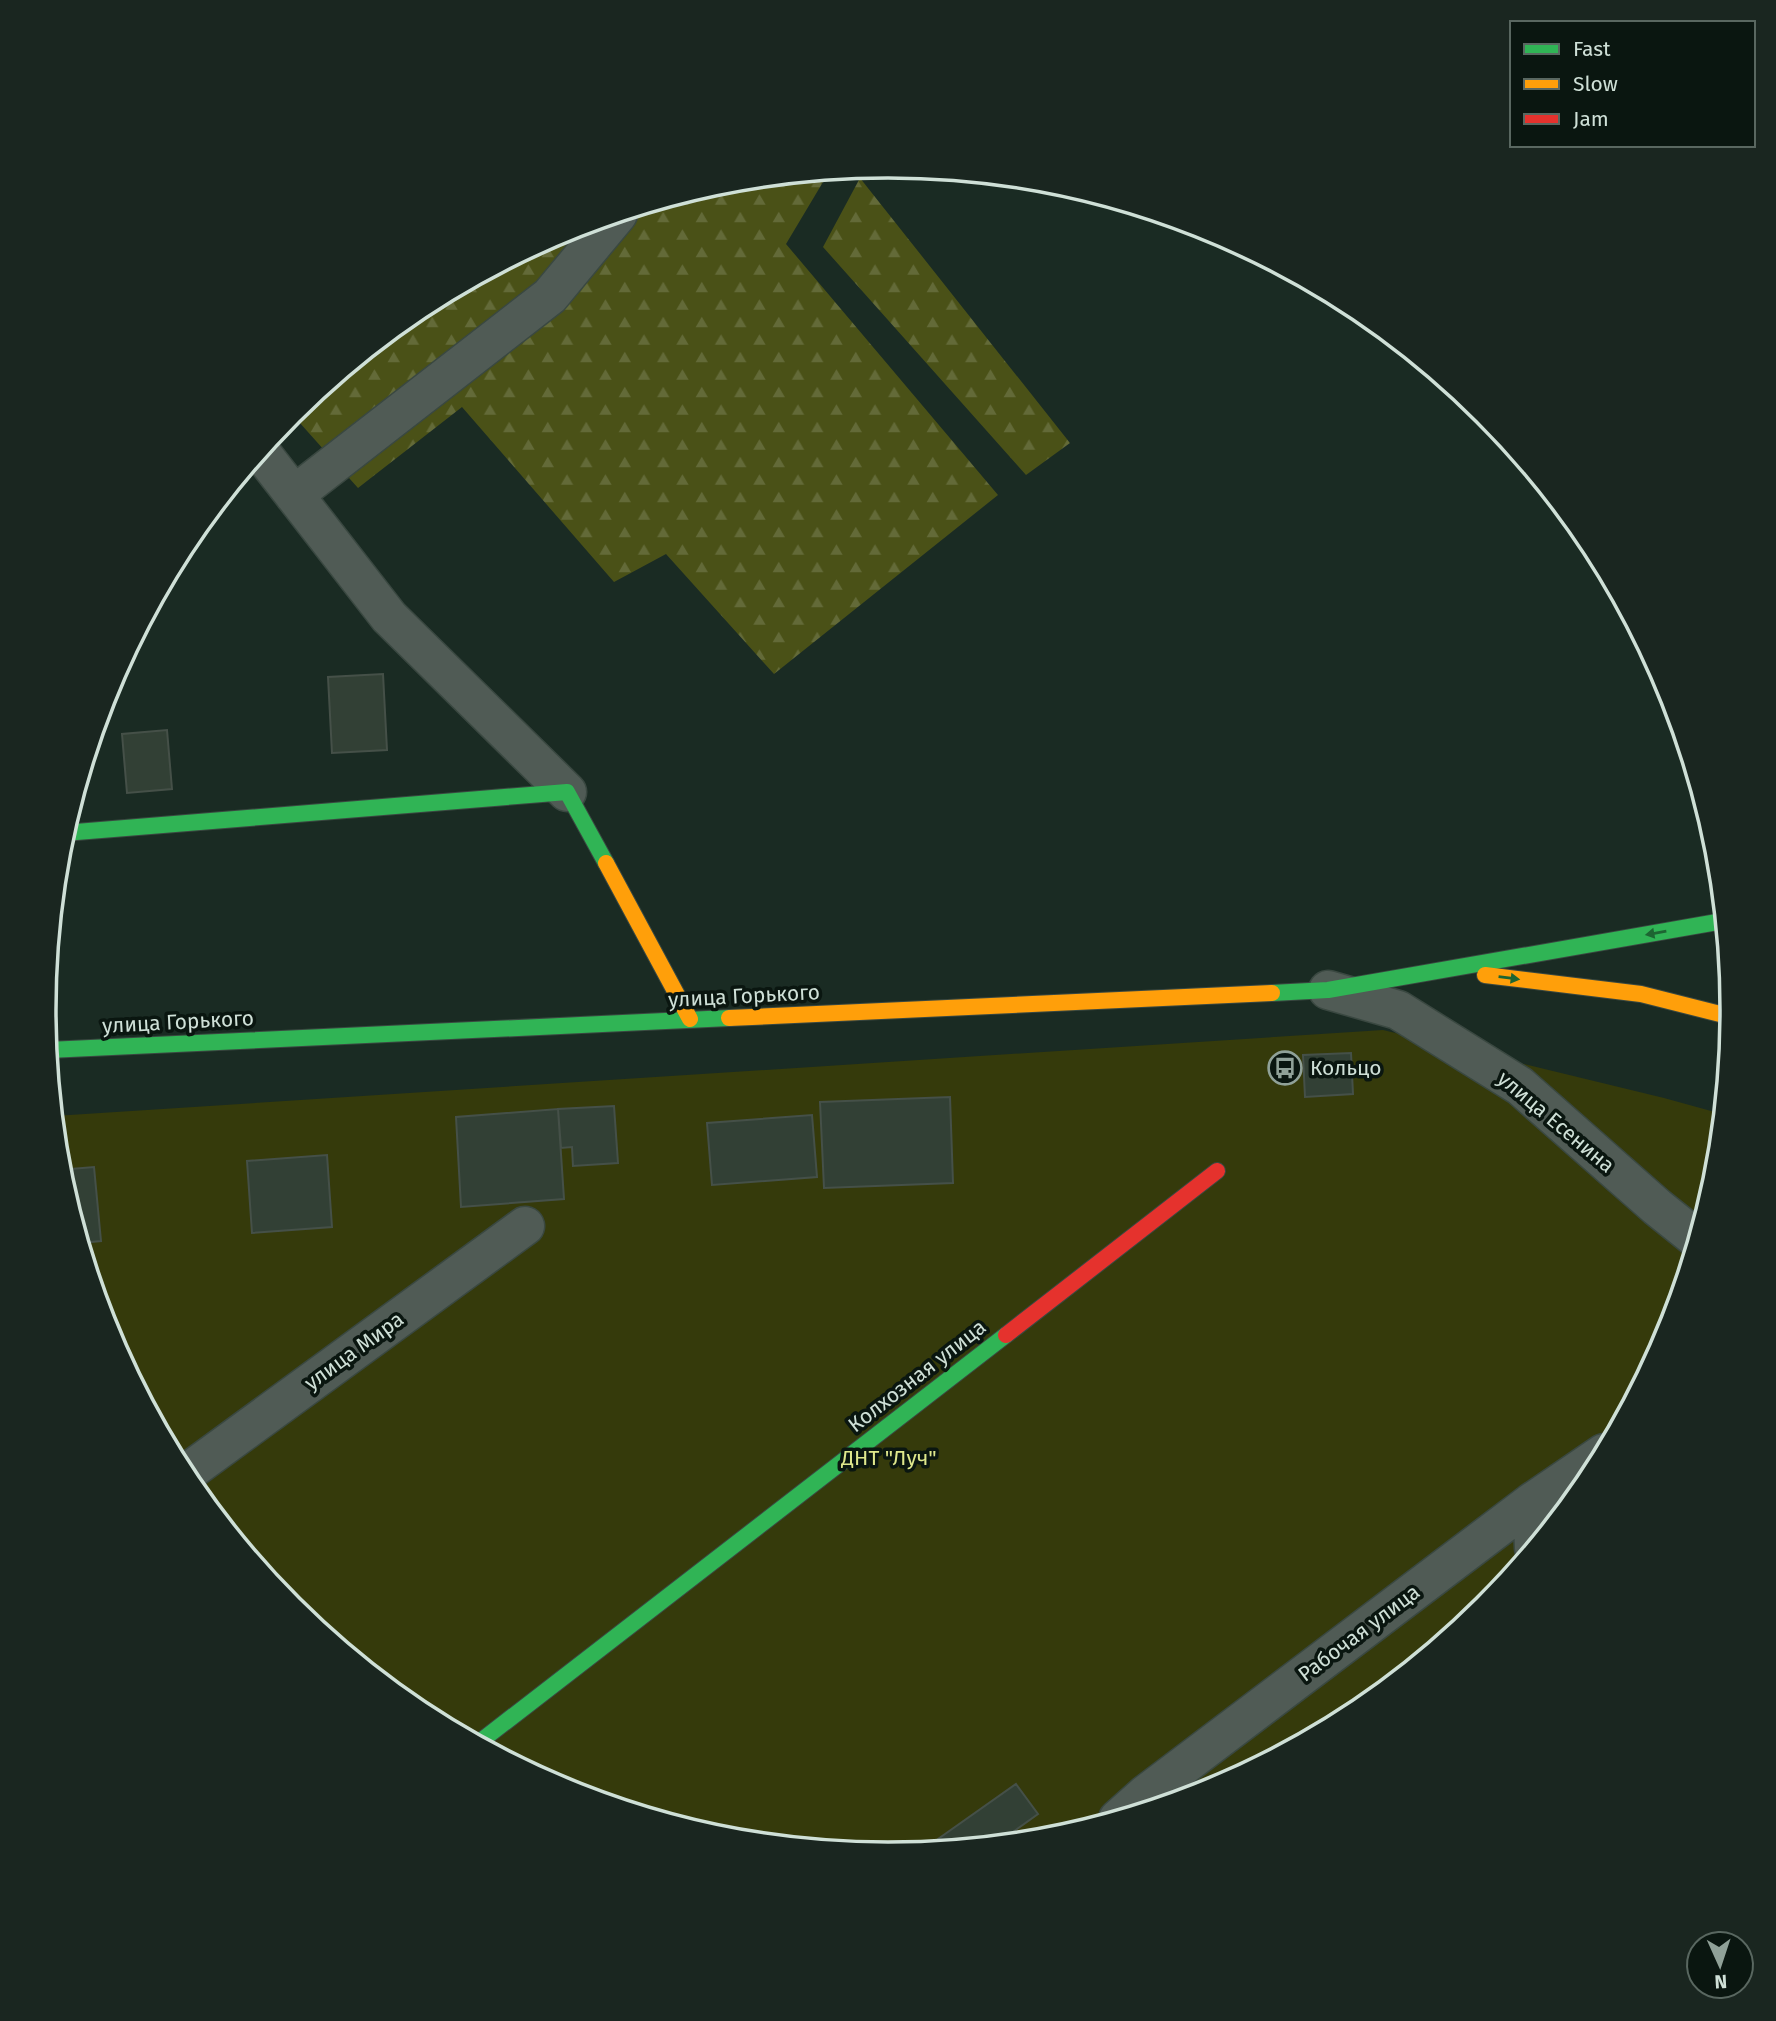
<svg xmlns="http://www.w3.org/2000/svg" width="1776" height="2021" font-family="'Fira Sans',sans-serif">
<defs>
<pattern id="forest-firs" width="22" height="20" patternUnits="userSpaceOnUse" patternTransform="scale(1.75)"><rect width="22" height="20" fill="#4a5117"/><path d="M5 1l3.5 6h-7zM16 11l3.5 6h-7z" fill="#636a38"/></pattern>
</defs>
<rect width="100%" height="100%" fill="#1a2b23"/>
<path fill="#353a0b" d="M1383 1030 1664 1098 1722 1114 1716 1176 1668 1334 1590 1480 1485 1608 1357 1713 1211 1791 1052 1839 888 1855 723 1838 565 1790 419 1712 291 1607 186 1479 108 1333 60 1175 54 1116Z"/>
<path fill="url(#forest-firs)" d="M829 172 786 244 998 495 774 674 666 554 614 582 462 407 358 488 291 413 419 308 565 230 724 182Z
M860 178 1070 443 1026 475 823 247Z"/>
<path fill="#324035" stroke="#455048" stroke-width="2" d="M383 674 387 750 332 753 328 677Z
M167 730 172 789 127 793 122 734Z
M1351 1053 1353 1094 1305 1097 1303 1055Z
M950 1097 953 1183 824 1188 820 1102Z
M614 1106 618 1163 573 1166 572 1147 561 1148 558 1109Z
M558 1109 564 1199 461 1207 456 1117Z
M812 1115 817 1177 712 1185 707 1123Z
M327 1155 332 1227 252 1233 247 1161Z
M94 1167 101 1241 81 1243 59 1170Z
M1016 1784 1038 1814 1013 1832 1020 1842 945 1849 938 1839Z"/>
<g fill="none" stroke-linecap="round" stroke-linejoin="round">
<defs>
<path id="street" d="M260 451 389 617 567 792
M294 495 550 296 618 214
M1328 990 1398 1010 1520 1086 1657 1207 1697 1239
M184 1475 525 1226
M1532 1502 1534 1548
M1118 1819 1146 1794 1532 1502 1604 1453"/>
<path id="fast" d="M64 833 567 792 606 863
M1272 993 1328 990 1723 921
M48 1050 729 1018
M477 1744 1006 1335"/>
<path id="slow" d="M606 863 690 1019
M1485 975 1641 994 1732 1017
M729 1018 1272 993"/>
<path id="jam" d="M1006 1335 1217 1171"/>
</defs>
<use href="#street" stroke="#3a4841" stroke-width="41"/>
<use href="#fast" stroke="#3a4841" stroke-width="18"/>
<use href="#slow" stroke="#3a4841" stroke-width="18"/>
<use href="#jam" stroke="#3a4841" stroke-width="18"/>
<use href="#street" stroke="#505b55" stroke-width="38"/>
<use href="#fast" stroke="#30b455" stroke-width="16"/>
<use href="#slow" stroke="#ff9f0a" stroke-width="16"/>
<use href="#jam" stroke="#e5322d" stroke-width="16"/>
</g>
<defs><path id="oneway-solid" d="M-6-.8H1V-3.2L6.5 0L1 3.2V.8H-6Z" transform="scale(1.75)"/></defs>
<g fill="#1d6532">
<use href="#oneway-solid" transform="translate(1656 933) rotate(170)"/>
<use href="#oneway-solid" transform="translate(1509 978) rotate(7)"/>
</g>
<defs>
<symbol id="bus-ring" viewBox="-11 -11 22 22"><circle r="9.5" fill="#0a1610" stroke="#90a198" stroke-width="1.5"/><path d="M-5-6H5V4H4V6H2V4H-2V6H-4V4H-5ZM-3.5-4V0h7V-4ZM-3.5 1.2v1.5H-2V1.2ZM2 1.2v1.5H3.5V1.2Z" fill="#90a198"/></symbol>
</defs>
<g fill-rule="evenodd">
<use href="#bus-ring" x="1266" y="1049" width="38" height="38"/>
</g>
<g text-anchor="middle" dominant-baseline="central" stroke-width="7" stroke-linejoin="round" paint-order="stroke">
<g font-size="21" fill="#cfe0d7" stroke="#0a1610">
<text transform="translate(744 996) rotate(-3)">улица Горького</text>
<text transform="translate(178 1022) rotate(-3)">улица Горького</text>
<text transform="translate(1556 1122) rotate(40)">улица Есенина</text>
<text transform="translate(354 1351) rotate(-36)">улица Мира</text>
<text transform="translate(917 1376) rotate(-38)">Колхозная улица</text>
<text transform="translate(1359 1633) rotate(-37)">Рабочая улица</text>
</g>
<g font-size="21" fill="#cfe0d7" stroke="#0a1610" text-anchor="start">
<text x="1310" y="1068">Кольцо</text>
</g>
<g font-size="21" fill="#dfe88c" stroke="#0a1610">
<text x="889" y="1458">ДНТ "Луч"</text>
</g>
</g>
<path d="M0 0H1776V2021H0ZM56 1010a832 832 0 1 1 1664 0a832 832 0 1 1-1664 0Z" fill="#1a2620" fill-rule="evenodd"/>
<path fill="none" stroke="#cfe0d7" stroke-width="3.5" d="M56 1010a832 832 0 1 1 1664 0a832 832 0 1 1-1664 0Z"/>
<rect x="1510" y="21" width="245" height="126" fill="#0a1610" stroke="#596760" stroke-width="2"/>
<rect x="1524" y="44" width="35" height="10" fill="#30b455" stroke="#596760" stroke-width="2"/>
<text x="1573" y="56" font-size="21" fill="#cfe0d7">Fast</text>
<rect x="1524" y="79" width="35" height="10" fill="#ff9f0a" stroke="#596760" stroke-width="2"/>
<text x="1573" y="91" font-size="21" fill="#cfe0d7">Slow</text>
<rect x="1524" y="114" width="35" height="10" fill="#e5322d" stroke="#596760" stroke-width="2"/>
<text x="1573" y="126" font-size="21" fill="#cfe0d7">Jam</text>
<g transform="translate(1720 1965) rotate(177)"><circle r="33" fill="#0a1610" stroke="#596760" stroke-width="2"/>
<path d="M0-5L12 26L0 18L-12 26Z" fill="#90a198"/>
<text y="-10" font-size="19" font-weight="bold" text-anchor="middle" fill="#cfe0d7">N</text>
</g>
</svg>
